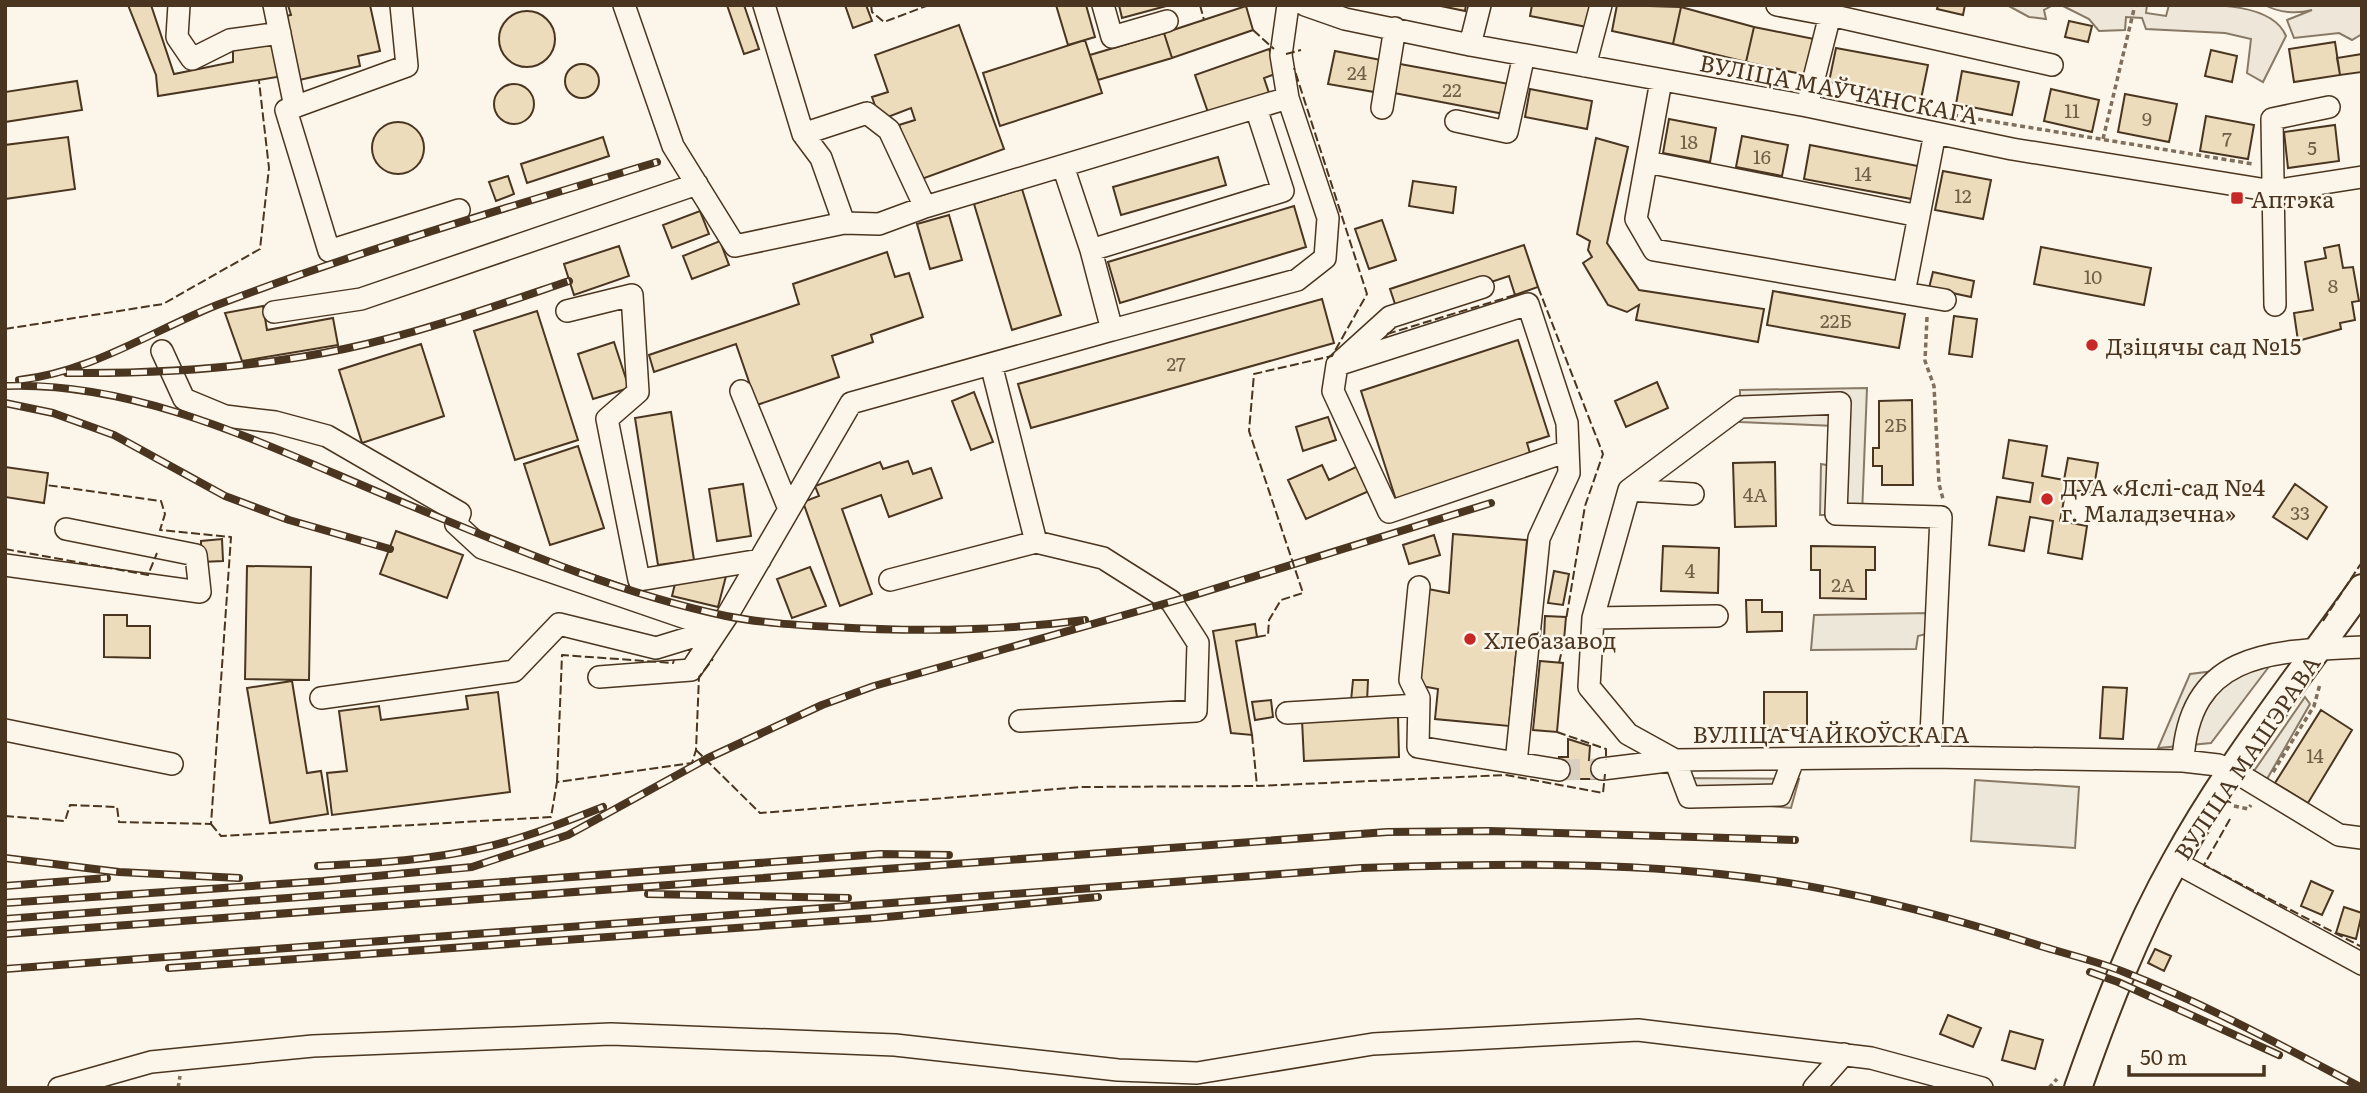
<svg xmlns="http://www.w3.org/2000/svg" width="2367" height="1093" font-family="Literata,serif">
<rect width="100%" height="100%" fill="#fbf6e9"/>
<path fill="#ede6d9" stroke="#887966" stroke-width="2" d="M2007 5H2053L2044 10 2046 19 2029 17Z
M2061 5H2147L2146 13 2166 16 2169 5C2202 5 2271 0 2286 36L2263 82 2247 73 2251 39 2225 33 2146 29 2142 18 2126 17 2125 30 2099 31 2089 19Z
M2265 5H2362V34L2352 40 2339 33 2294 38 2287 20 2312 10C2297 14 2279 13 2265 5Z"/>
<path fill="#ede7d9" stroke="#887966" stroke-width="2" d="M1867 388 1862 515H1820L1821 464 1837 467 1834 426 1740 422V390Z
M1930 613V633L1918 636 1916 649 1811 650 1814 615Z
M2271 664 2211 743 2158 748 2190 674Z
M2305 697 2310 704 2267 779 2254 771Z
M1686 778 1799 779 1791 808 1682 797Z
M1975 780 2079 787 2075 848 1971 841Z"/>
<path fill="#ecdcbc" stroke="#4a3520" stroke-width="2" d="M128 5H151L174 74 233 62V46L278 38 283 76 158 96 156 75Z
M288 5H370L380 51 358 56 360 66 295 81 280 17 291 15Z
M727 5H744L759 49 744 54Z
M845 5H866L872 21 853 28Z
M1056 5H1086L1095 37 1068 45Z
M1119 5H1170L1122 18Z
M1436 5H1466L1465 11Z
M1532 5H1591L1587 27 1530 16Z
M1617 5 1681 7 1673 44 1612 31Z
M1938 5H1965L1963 15 1937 9Z
M1246 6 1253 30 1172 58 1164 33Z
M1681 7 1754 27 1746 62 1673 44Z
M499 39a28 28 0 1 1 56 0a28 28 0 1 1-56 0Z
M2069 21 2092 26 2088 42 2065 37Z
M959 25 1004 149 919 180 899 125 915 120 911 108 880 120 872 97 888 92 875 55Z
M1754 27 1814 39 1806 75 1746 62Z
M1164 33 1172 58 1098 80 1090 55Z
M1085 40 1102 93 1000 126 983 73Z
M2335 42 2340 75 2294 82 2289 49Z
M1836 48 1928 65 1921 99 1829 82Z
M1269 49 1278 73 1264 78 1271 99 1211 121 1195 75Z
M2211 50 2237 56 2232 82 2205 76Z
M1335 51 1386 61 1380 93 1328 84Z
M2362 54V72L2340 75 2337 58Z
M1400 64 1509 84 1504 114 1394 93Z
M565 81a17 17 0 1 1 34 0a17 17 0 1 1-34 0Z
M1962 71 2019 82 2012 115 1956 104Z
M77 81 82 110 5 122V92Z
M494 104a20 20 0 1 1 40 0a20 20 0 1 1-40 0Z
M1530 89 1592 101 1587 129 1525 117Z
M2051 89 2099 100 2092 132 2044 121Z
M2125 94 2177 104 2169 142 2118 132Z
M2206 116 2254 125 2248 159 2200 151Z
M1669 119 1716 128 1710 162 1663 153Z
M372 148a26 26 0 1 1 52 0a26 26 0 1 1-52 0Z
M2335 125 2339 161 2288 168 2284 132Z
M1742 136 1788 145 1782 176 1736 167Z
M68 137 75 189 5 199V145Z
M603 137 609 156 527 183 521 164Z
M1596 138 1628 147 1607 243 1639 290 1764 309 1758 342 1636 320 1639 305 1627 312 1608 305 1583 263 1592 257 1588 250 1590 241 1577 234Z
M1810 145 1923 167 1917 200 1804 179Z
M1218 157 1226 185 1121 215 1113 187Z
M1943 171 1991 180 1983 219 1935 210Z
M508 176 514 194 496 201 489 182Z
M1413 181 1456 187 1453 213 1409 206Z
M1022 189 1061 315 1012 330 974 204Z
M1294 206 1306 247 1120 303 1108 262Z
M700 211 709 234 672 248 663 225Z
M949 215 962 260 930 269 917 224Z
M1382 220 1396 260 1369 269 1355 229Z
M720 241 729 265 692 279 683 256Z
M1524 245 1538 287 1515 295 1509 276 1398 313 1390 289Z
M2339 245 2343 268 2353 267 2359 301 2352 302 2355 320 2340 323 2341 329 2298 341 2294 313 2313 310 2305 262 2326 258 2324 248Z
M619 246 629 276 574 295 564 264Z
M2041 247 2151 268 2144 305 2034 284Z
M887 252 895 277 909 273 923 317 871 335 873 342 832 356 839 377 757 405 736 344 654 372 649 355 799 304 793 284Z
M1933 272 1974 281 1971 297 1929 288Z
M1773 291 1905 314 1899 348 1767 325Z
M1322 299 1334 343 1031 428 1018 384Z
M263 306 267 330 333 318 338 345 242 361 225 313Z
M537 311 578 440 515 460 474 331Z
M1954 316 1977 319 1972 357 1949 354Z
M1518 340 1549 436 1527 443 1532 460 1397 503 1361 391Z
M614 342 629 388 593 399 578 354Z
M421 344 444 416 362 443 339 370Z
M1657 382 1668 408 1626 427 1615 401Z
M974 392 993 442 971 450 952 401Z
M1912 400 1913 485H1882V466H1873V448H1879V401Z
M671 412 694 560 658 565 635 418Z
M1328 417 1336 440 1303 451 1296 427Z
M2009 440 2047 446 2042 476 2064 480 2068 458 2098 463 2093 493 2066 489 2060 521 2087 526 2082 559 2048 553 2053 521 2030 517 2024 551 1989 545 1997 497 2030 502 2033 483 2003 478Z
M578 446 604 528 550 545 524 464Z
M908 461 913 474 931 468 942 498 889 517 881 495 842 509 872 594 840 606 803 502 819 496 815 486 880 462 883 469Z
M1775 462 1776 526 1735 527 1733 463Z
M1322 465 1329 480 1358 466 1369 491 1306 519 1288 480Z
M5 467 48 473 44 503 5 497Z
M743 484 751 536 717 541 709 489Z
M2295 484 2327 507 2307 539 2273 517Z
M396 531 463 555 447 598 380 574Z
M1453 534 1527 540 1509 726 1435 719 1438 689 1416 685 1428 589 1449 593Z
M1434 535 1440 555 1409 564 1403 545Z
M222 539 223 561 201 562V541Z
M1663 546 1719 548 1718 593 1661 591Z
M1811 546 1875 547V570H1866V599L1820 598V570H1811Z
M247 566 311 567 309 680 245 679Z
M810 567 826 606 792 618 777 579Z
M1554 571 1569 574 1563 605 1548 603Z
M726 576 718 607 672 596 676 580Z
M1746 600H1762V612H1782V631L1747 632Z
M104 615H127V626H150V658L104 657Z
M1545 616 1566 617 1564 640 1544 639Z
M1255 624 1257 637 1236 641 1252 735 1231 733 1213 631Z
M1540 661 1563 663 1557 732 1533 730Z
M1353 680H1368L1367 702 1351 701Z
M292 681 307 773 321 771 328 814 270 823 247 688Z
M2103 687 2127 688 2123 739 2100 738Z
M498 692 510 792 332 815 327 773 347 771 339 711 379 706 381 720 468 709 466 696Z
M1764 692H1807V730H1764Z
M1271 700 1273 717 1255 720 1252 702Z
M2321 710 2352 730 2308 803 2275 783Z
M1398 716 1399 757 1304 761 1302 720Z
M1568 739 1590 746 1589 760 1602 761V779H1559V757H1568Z
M2311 881 2333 891 2322 915 2301 906Z
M2344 907 2362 913 2356 939 2336 933Z
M2155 949 2171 956 2164 971 2148 963Z
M1948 1015 1981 1028 1973 1047 1940 1034Z
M2010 1031 2043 1040 2035 1069 2002 1060Z"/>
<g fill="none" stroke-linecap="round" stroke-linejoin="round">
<path stroke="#d8cfc1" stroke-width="21" stroke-dasharray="21 10" stroke-linecap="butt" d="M1559 770 1602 769"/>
<defs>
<path id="minor" d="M179 5 177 37 192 59 230 40 280 33
M274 5 295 107
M401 5 407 66 286 110 329 251 459 210
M624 5 673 146 735 246 844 223 821 158 803 134 764 5
M1103 5 1112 37 1167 21
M1305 5 1345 19 1470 45 1807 106 2012 149 2273 191 2362 177
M1777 5 1830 15 1807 106
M1830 15 2052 65
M1470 45 1480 5
M1585 66 1601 5
M1661 81 1636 219 1654 250 1945 300
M1382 108 1395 28
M1456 121 1507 132 1524 55
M803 134 867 113 889 130 925 207 879 224 844 223
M1647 162 1919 216
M1063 166 1091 250 1283 191 1256 108
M925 207 1288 98 1281 55 1288 5
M1091 250 1112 330 1297 280 1325 258 1328 218 1288 98
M1483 287 1390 317 1337 365 1528 304 1567 423 1569 473 1539 538 1516 763
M1904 293 1935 133
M2275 305 2272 119 2329 107
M567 311 632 295 638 392 607 419 639 580 760 560
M274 312 361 299 697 184
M162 351 184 399 225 416 275 422 327 436 460 513 456 524 482 548 718 629
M991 364 1036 542 1103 558 1171 601 1198 643 1196 711 1020 721
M1337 365 1333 391 1389 512 1568 451
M741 391 789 509
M1629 490 1693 494
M5 565 200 592 196 555 66 529
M890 580 1036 542
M1419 587 1410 680 1419 698 1418 747 1559 770
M1593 618 1717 616
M599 677 691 670 727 616 851 403 1112 330
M321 698 514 671 559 624 656 648 718 629
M1287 713 1418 705
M5 730 172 764
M1930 757 1941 517 1836 514 1840 403 1740 407 1629 490 1593 618 1589 687 1628 734 1675 760 1930 757 2183 761 2218 765 2232 770 2339 835 2362 838
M2183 761C2189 650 2274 651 2362 647
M1602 769 1675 760 1689 797 1780 795 1793 760
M2175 862 2362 964
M59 1088 151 1062 181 1059 313 1046 611 1034 895 1045 1118 1070 1197 1073 1373 1044 1638 1030 1871 1058 1982 1088
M1814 1088 1844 1054"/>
<path id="major" d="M2078 1088C2105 1011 2135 933 2175 862 2228 765 2298 678 2362 588"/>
</defs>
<use href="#minor" stroke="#4a3520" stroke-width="24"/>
<use href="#major" stroke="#4a3520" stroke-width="30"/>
<path stroke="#7f6f5c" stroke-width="3.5" stroke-dasharray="5 3.5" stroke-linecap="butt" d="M1953 115 2253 164
M2103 139 2135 5
M1927 317 1925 361 1934 386 1939 484 1943 499
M2273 772 2314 706 2320 684
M2234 806 2248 809 2251 805
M178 1088 180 1076
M2049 1088 2057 1079"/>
<use href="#minor" stroke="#fbf6e9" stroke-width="21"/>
<use href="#major" stroke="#fbf6e9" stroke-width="26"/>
<defs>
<path id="rail" d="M67 373C160 374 253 368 344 349 420 333 495 306 569 281
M19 380C91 372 152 331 217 305 361 250 510 207 657 162
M5 386C143 381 273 449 397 500 504 544 613 592 726 616 761 623 797 625 833 627 917 632 1001 631 1085 620
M5 403 53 413 114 435 225 496 289 520 390 549
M5 858 119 872 239 878
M318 866C371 863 424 861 477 849 521 840 562 823 603 807
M5 886 107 878
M648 894 848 898
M5 903 323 881 472 867 568 835 708 758 822 705 874 686 1188 597 1491 503
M5 919 880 854 949 855
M5 934 1387 832 1489 831 1795 840
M169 968 876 918 1098 897
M5 969 1361 868C1489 864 1618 861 1746 877 1847 889 1947 916 2044 947 2070 955 2099 962 2124 972 2206 1004 2284 1047 2362 1088
M2090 972 2118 982 2279 1055"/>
</defs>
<use href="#rail" stroke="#4a3520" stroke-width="8"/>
<use href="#rail" stroke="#fbf6e9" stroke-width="5" stroke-dasharray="16" stroke-linecap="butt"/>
<path stroke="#4a3520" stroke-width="2" stroke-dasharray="9 3.5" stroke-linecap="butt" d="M871 5 872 12 884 22 929 5
M1200 5 1204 20
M1253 30 1274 49
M1286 54 1301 50
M1538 287 1603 454 1585 506 1566 620
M5 329 163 304 260 249 269 168 259 81
M1387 334 1515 295
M5 549 148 575 157 553
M2323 621 2362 562
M1257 637 1268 635 1269 620 1281 600 1303 593 1249 431 1254 374 1332 356 1367 294 1294 68
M1559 663 1565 637
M1557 732 1606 749V760
M1252 735 1257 786 1506 775 1603 793 1605 774
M696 750 760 813 1082 787 1257 786
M557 782 562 655 673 663 674 660
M5 816 65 821 70 805 117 807 119 822 211 824 231 537 160 530 165 514 161 501 46 485
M2230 819 2204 865 2362 947
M211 824 221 836 551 817 557 782 692 763 696 750 699 677 713 659"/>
</g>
<g fill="#c62828" stroke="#fbf6e9" stroke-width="2.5">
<rect x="2230" y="191" width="14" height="14" rx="3.5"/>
<circle cx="2092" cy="345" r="7"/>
<circle cx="2047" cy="499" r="7"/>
<circle cx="1470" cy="639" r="7"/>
</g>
<g text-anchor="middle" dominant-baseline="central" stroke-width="5" stroke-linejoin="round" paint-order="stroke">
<g font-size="19" fill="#725f47">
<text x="1357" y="72">24</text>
<text x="1452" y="89">22</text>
<text x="2072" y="110">11</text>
<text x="2147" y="118">9</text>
<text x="2227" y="138">7</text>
<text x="1689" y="141">18</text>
<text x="2312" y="147">5</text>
<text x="1762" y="156">16</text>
<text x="1863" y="173">14</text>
<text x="1963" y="195">12</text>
<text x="2093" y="276">10</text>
<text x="2333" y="285">8</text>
<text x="1836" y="320">22Б</text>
<text x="1176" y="363">27</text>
<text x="1896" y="424">2Б</text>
<text x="1755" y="494">4А</text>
<text x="2300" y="512">33</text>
<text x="1690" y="570">4</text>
<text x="1843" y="584">2А</text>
<text x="2315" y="755">14</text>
</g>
<g font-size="23" fill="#4a3520" stroke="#fbf6e9">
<text transform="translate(1839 88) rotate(11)">ВУЛІЦА МАЎЧАНСКАГА</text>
<text x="1831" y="733">ВУЛІЦА ЧАЙКОЎСКАГА</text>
<text transform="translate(2246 757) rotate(-56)">ВУЛІЦА МАШЭРАВА</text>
</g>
<g font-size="23" fill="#4a3520" stroke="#fbf6e9" text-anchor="start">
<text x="2251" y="198">Аптэка</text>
<text x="2106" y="345">Дзіцячы сад №15</text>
<text x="2061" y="486">ДУА «Яслі-сад №4<tspan x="2061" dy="26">г. Маладзечна»</tspan></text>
<text x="1484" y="639">Хлебазавод</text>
</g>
</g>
<rect width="2367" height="1093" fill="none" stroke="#4a3520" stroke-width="14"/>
<path d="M2129 1065v10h135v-10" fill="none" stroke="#4a3520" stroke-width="3.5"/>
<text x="2140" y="1065" font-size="21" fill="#4a3520" stroke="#fbf6e9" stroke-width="5" paint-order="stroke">50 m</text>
</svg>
